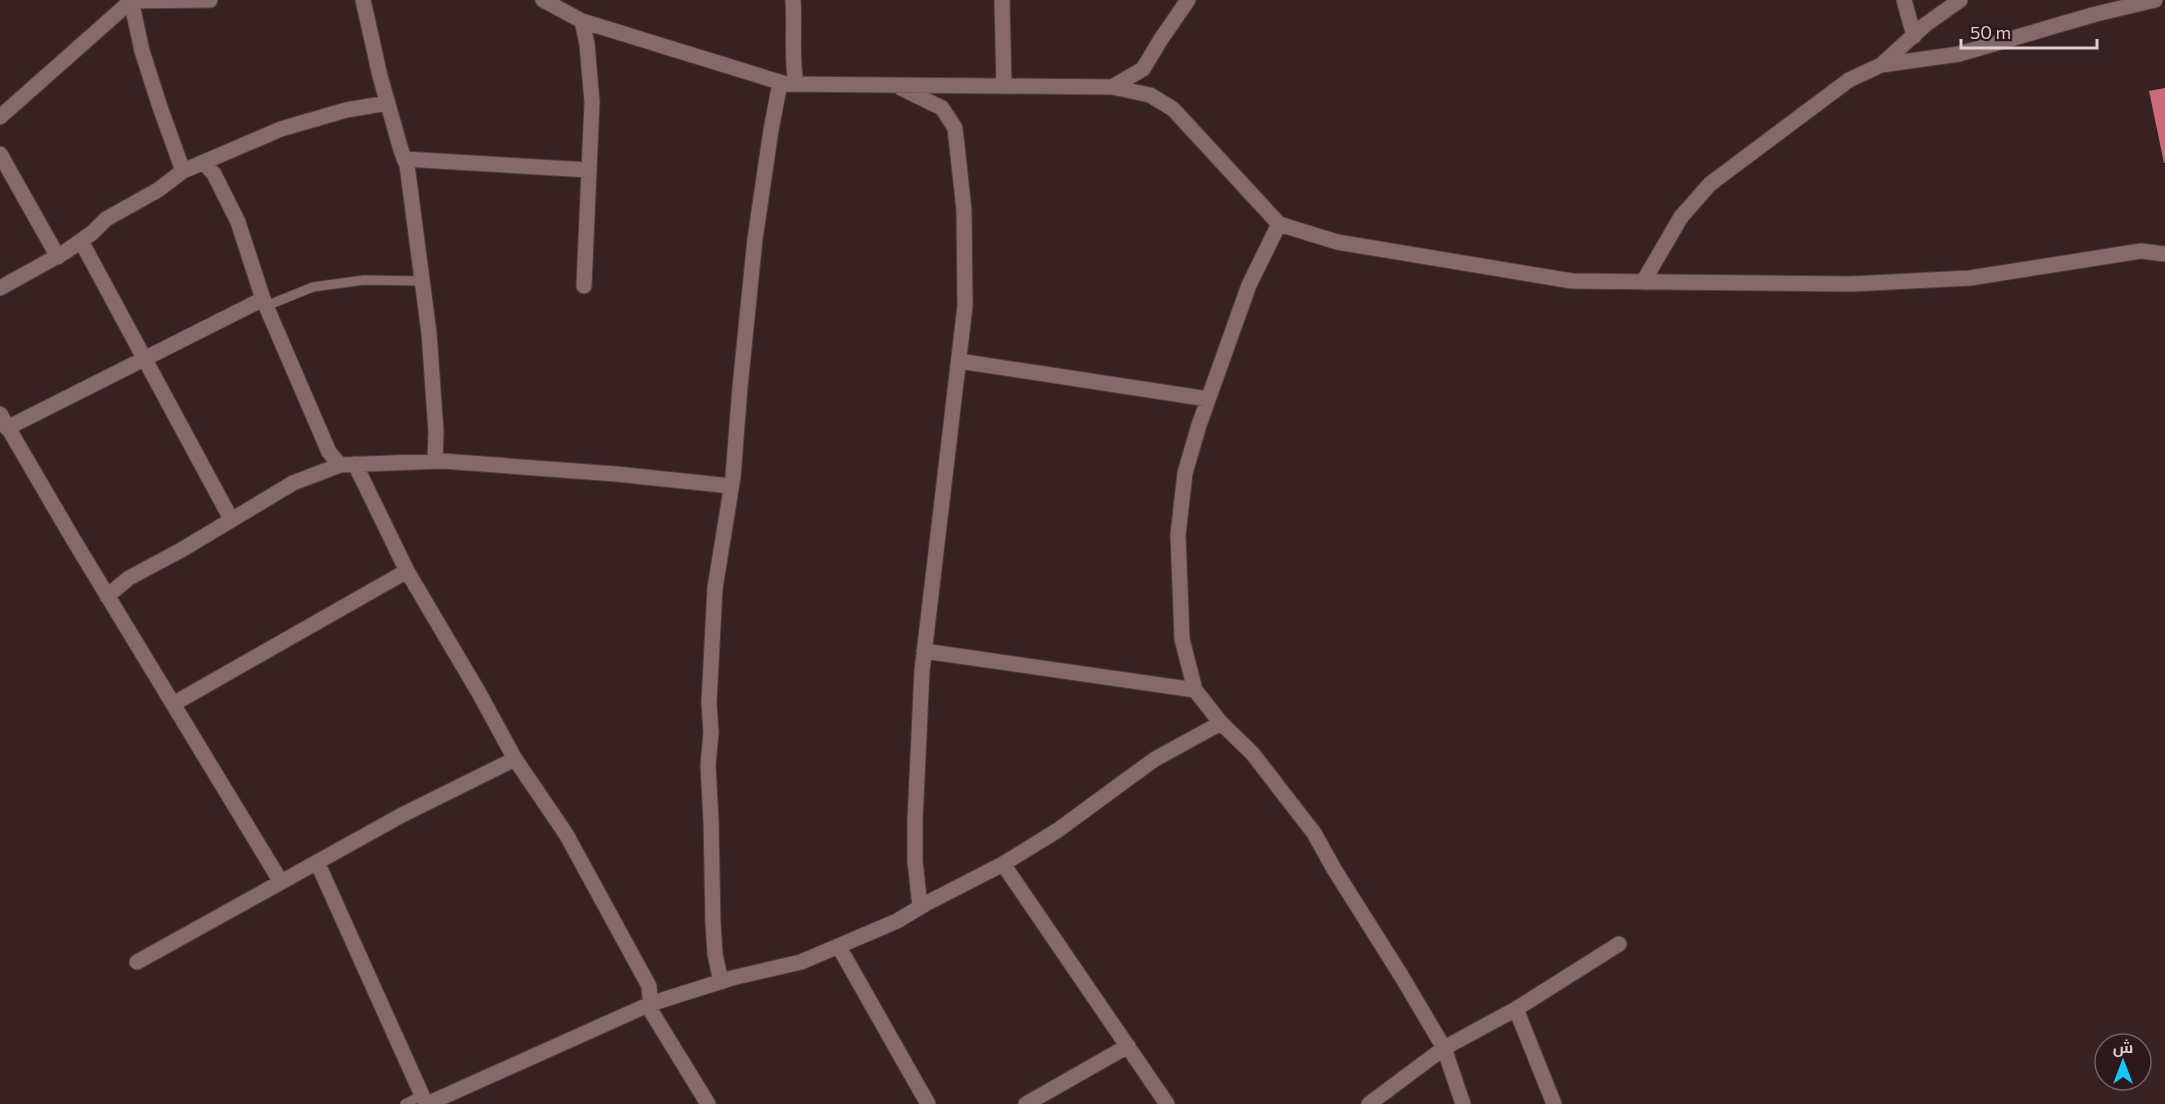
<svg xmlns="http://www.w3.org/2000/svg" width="2165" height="1104" font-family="Commissioner,Cairo,sans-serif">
<rect width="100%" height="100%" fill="#382123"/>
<path fill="#cb6b77" d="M2165 88V163H2164L2149 91Z"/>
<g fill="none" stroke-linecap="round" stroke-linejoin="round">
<defs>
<path id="lane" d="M266 306 313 287 364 280 422 281
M405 1104 422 1095"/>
<path id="street" d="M131 0 142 51 160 107 183 171
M363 0 380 76 401 150 407 165 429 333 436 432 435 461
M543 0 582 21 786 84 1112 87 1150 95 1173 109 1279 224 1337 242 1572 281 1851 284 1970 278 2141 251 2165 254
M793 0C795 28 791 57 796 84
M1002 0 1004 86
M1904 0 1914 36
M582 21 587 44 592 102 584 286
M1881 65 1925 25 1960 0
M1112 87 1143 69 1161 39 1188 0
M901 88 942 108 955 128 964 210 965 306 922 671 915 820V861L920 907
M0 117 131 1 210 0
M0 154 58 257
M404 159 589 170
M204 163 214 174 238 222 263 299 329 452 340 465 442 461 616 474 731 486
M1279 224 1249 285 1199 425 1185 473 1178 535 1182 639 1195 690 1221 723 1252 753 1314 833 1334 869 1402 977 1444 1048 1463 1104
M81 241 231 519
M1643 282 1681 217 1710 184 1849 80 1881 65 1959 54 2096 14 2155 0
M0 288 65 252 92 233 106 219 158 190 183 171 281 129 346 110 388 103
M959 361 1208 399
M0 414 73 539 281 882
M7 428 263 299
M355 464 407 571 479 693 515 759 566 834 649 986 651 1011 708 1104
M107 596 129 578 183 549 293 483 340 465
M924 651 1195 690
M173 704 407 571
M317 862 426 1104
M1003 864 1167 1104
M839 947 928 1104
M137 962 402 815 515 759
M721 982 715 954 713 923 711 821 708 765 711 733 709 702 715 588 733 477 740 387 755 239 771 130 780 83
M1516 1009 1554 1104
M427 1104 650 1004 732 978 801 962 897 921 927 903 1003 864 1058 830 1155 759 1221 723
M1026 1104 1128 1046
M1369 1104 1444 1048 1516 1009 1619 944"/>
</defs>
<use href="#lane" stroke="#503d3e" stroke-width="11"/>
<use href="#street" stroke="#503d3e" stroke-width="17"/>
<use href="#lane" stroke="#85696b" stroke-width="9"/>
<use href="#street" stroke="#85696b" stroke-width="15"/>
</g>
<g transform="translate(2123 1062)"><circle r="28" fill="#2e171a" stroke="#746062" stroke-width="1.5"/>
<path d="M0-4.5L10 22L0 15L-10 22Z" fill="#11cafa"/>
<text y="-9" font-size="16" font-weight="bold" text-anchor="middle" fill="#ddcdce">ش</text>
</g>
<path d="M1961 39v9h136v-9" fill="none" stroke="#ddcdce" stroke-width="3"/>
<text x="1970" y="39" font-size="18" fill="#ddcdce" stroke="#2e171a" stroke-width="4.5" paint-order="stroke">50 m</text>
</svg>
